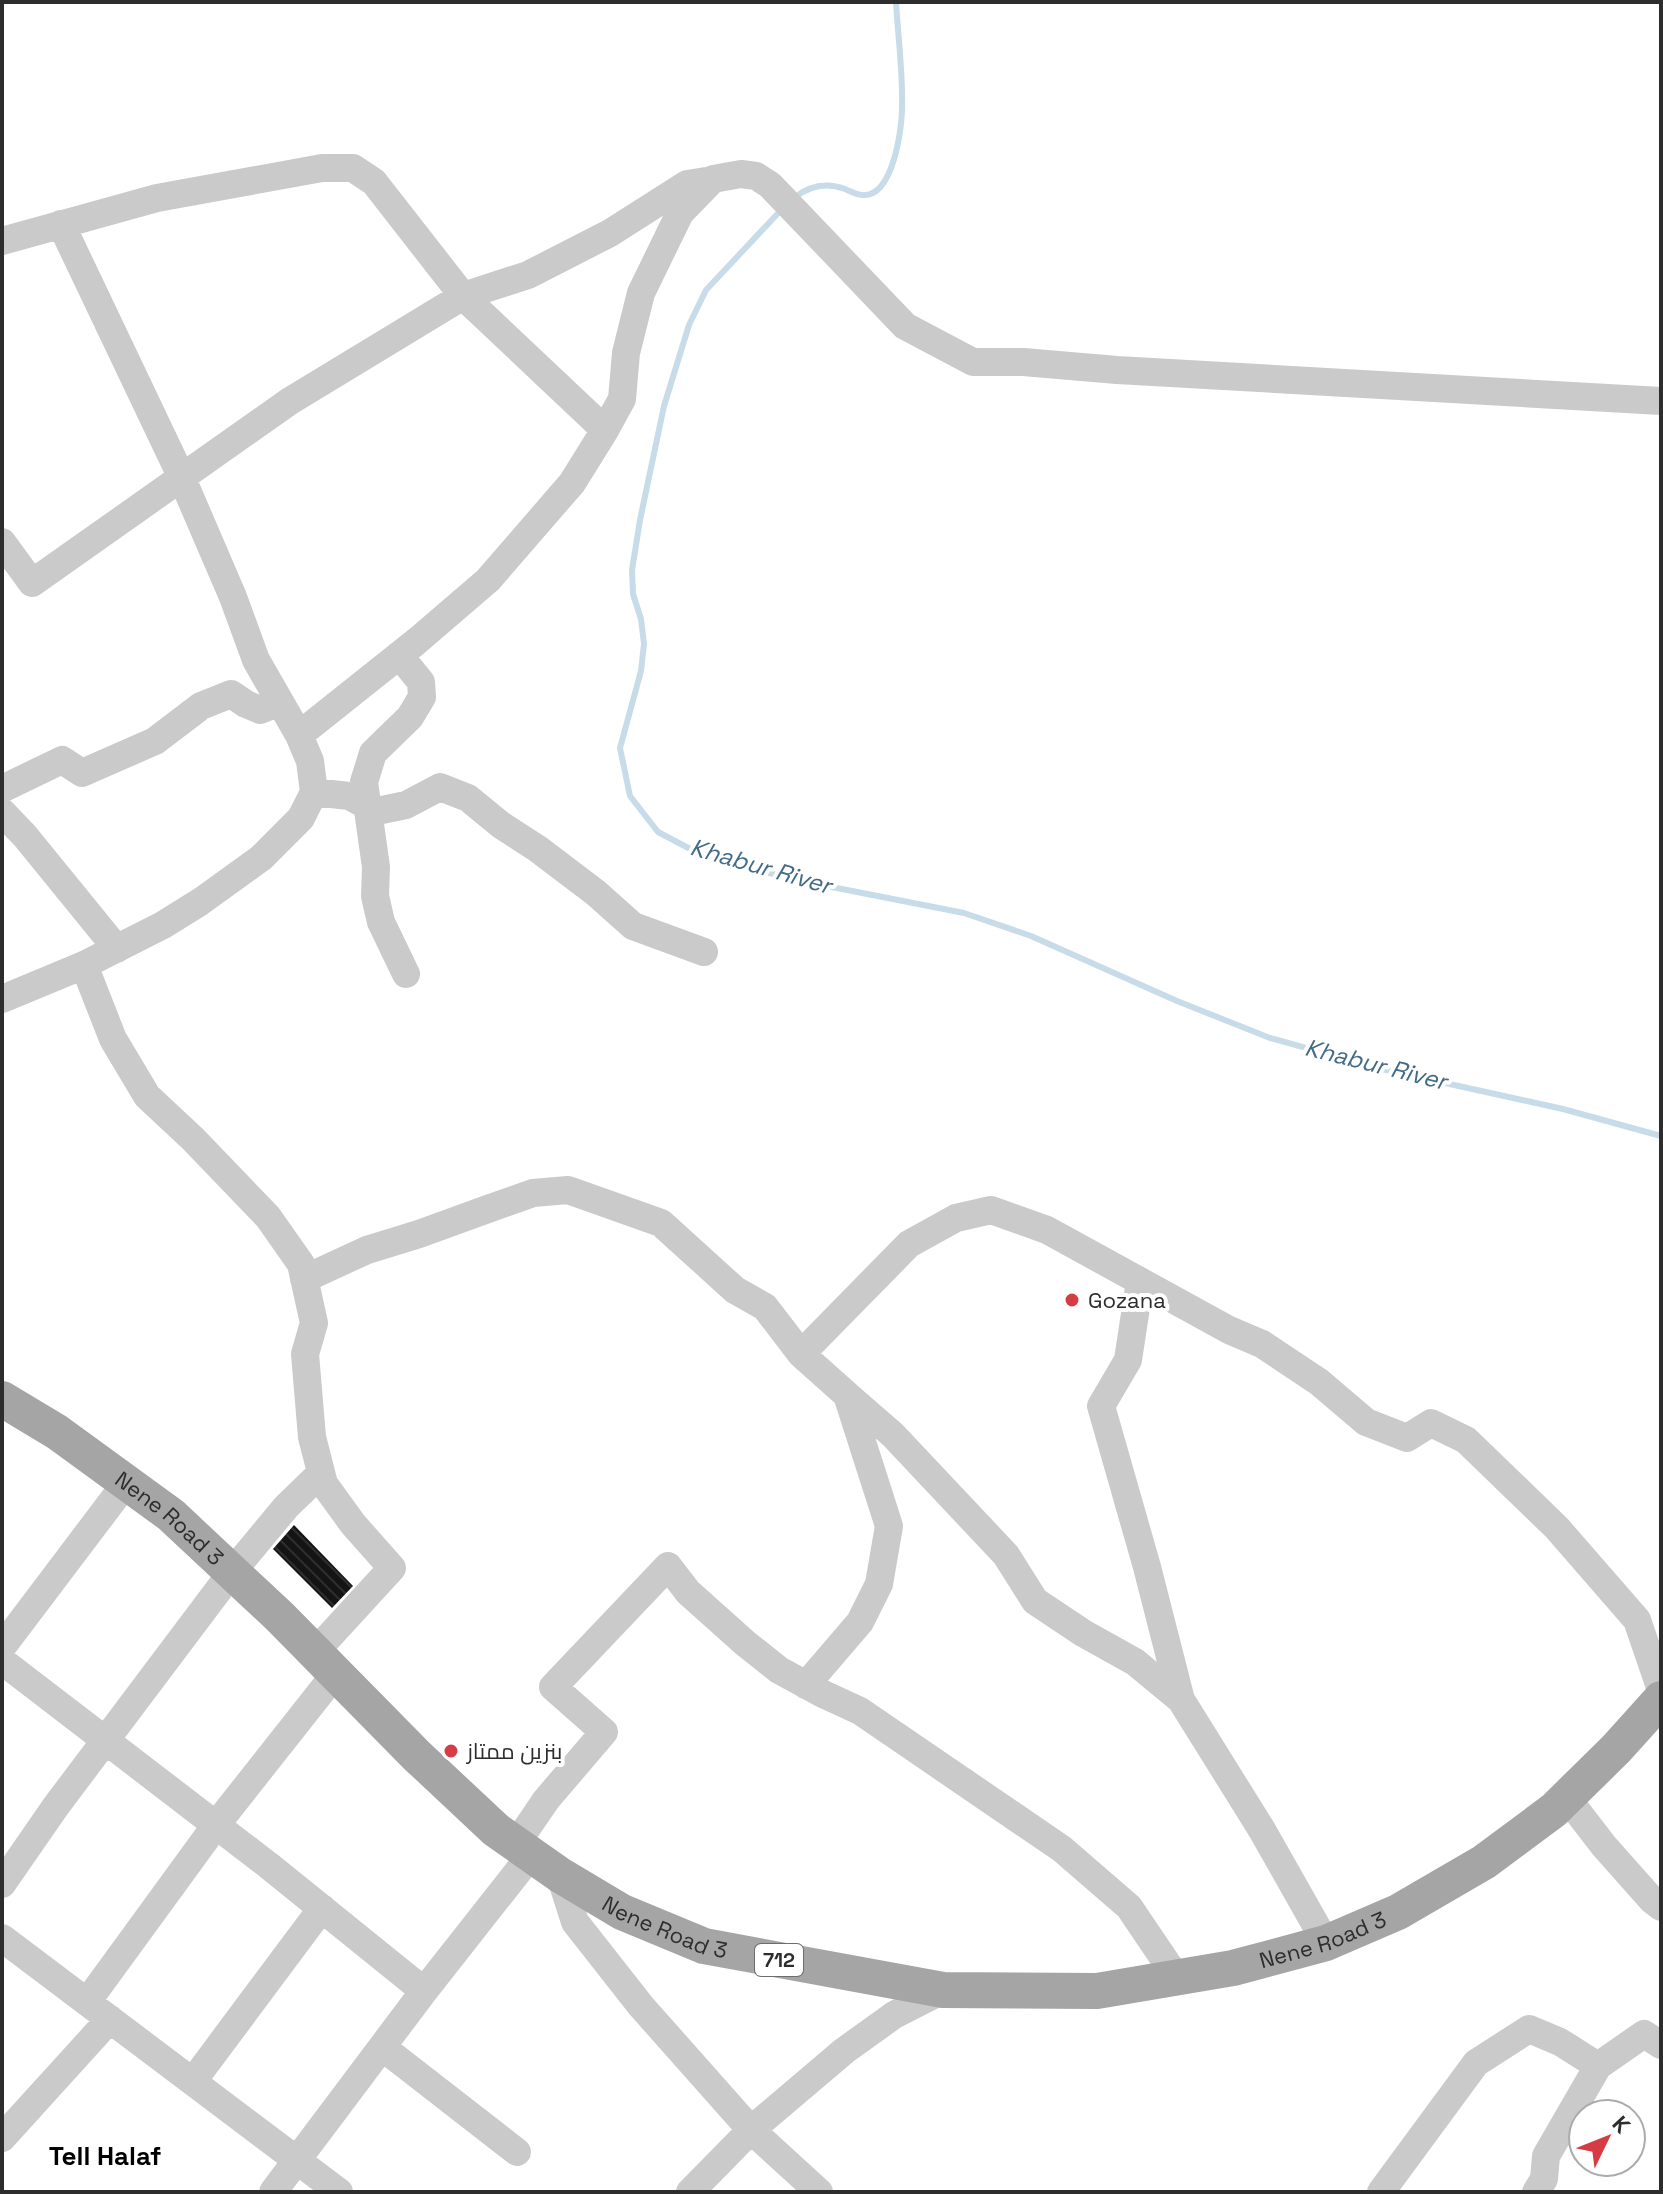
<svg xmlns="http://www.w3.org/2000/svg" width="1663" height="2194" font-family="'Space Grotesk',Cairo,sans-serif">
<defs>
<pattern id="building-back-hatch" width="6" height="6" patternUnits="userSpaceOnUse" patternTransform="scale(2)"><rect width="6" height="6" fill="#141414"/><path d="M-1 5l2 2M0 0l6 6M5-1l2 2" fill="none" stroke="#2e2e2e"/></pattern>
</defs>
<rect width="100%" height="100%" fill="#fff"/>
<g fill="none" stroke-linecap="round" stroke-linejoin="round">
<path stroke="#c8dbe8" stroke-width="6" d="M794 198C810 185 826 182 845 189 850 191 857 195 863 195 893 197 902 129 902 107 903 72 898 37 896 2
M783 208 706 290 689 325 664 406 640 520 632 570 633 594 641 619 644 644 641 671 620 748 630 796 658 832 696 852 791 879 964 913 1031 936 1177 1001 1270 1038 1382 1069 1563 1109 1661 1136"/>
</g>
<path fill="url(#building-back-hatch)" d="M294 1525 353 1586 332 1608 273 1549Z"/>
<g fill="none" stroke-linecap="round" stroke-linejoin="round">
<path stroke="#cacaca" stroke-width="28" d="M2 241 157 198 322 168H353L374 182 463 296 605 430 572 483 488 580 417 641 299 735
M605 430 622 399 626 353 641 293 680 213 713 179 741 174 756 176 770 185 905 326 973 362H1023L1117 370 1661 401
M2 542 32 583 290 401 463 296 528 275 610 233 687 184 706 181
M399 655 421 682 422 697 410 717 373 753 364 782 376 867 375 896 381 922 406 974
M2 789 62 760 82 773 155 741 201 706 231 694 246 704 260 710 280 702
M314 792 349 796 377 811 406 805 440 787 468 798 501 825 538 849 596 893 633 926 704 952
M2 812 25 836 117 949
M84 965 113 1039 147 1096 193 1139 268 1217 301 1264 314 1323 305 1354 312 1437 324 1484 353 1524 392 1568 315 1652
M2 999 84 965 163 925 200 902 261 858 301 818 314 792 310 761 299 735 256 660 233 597 181 476 61 224
M304 1279 367 1250 419 1234 485 1210 533 1193 568 1190 661 1223 735 1290 765 1307 801 1354 909 1244 956 1218 991 1210 1047 1230 1229 1330 1262 1344 1319 1382 1366 1422 1407 1438 1431 1423 1466 1440 1557 1528 1637 1620 1661 1690
M1140 1281 1128 1360 1101 1406 1147 1567 1181 1700
M801 1354 847 1395 889 1526 879 1584 860 1622 806 1685
M847 1395 893 1435 1006 1555 1035 1601 1083 1633 1135 1662 1181 1700 1262 1830 1326 1943
M2 1647 126 1483
M2 1661 268 1865 424 1991
M1567 1798 1604 1846 1652 1900 1661 1907
M516 1844 546 1800 604 1732 553 1687 668 1566 688 1592 745 1643 779 1670 821 1693 860 1711 1062 1849 1129 1907 1177 1978
M560 1875 575 1922 641 2006 751 2130 819 2192
M2 1884 56 1806 232 1572 286 1507 321 1473
M2 1938 339 2192
M87 2002 216 1825 336 1673
M382 2047 517 2152
M193 2081 322 1908
M2 2138 110 2019
M273 2192 424 1991 531 1855
M690 2192 751 2130 844 2051 894 2015 943 1990
M1381 2192 1476 2063 1529 2029 1560 2042 1598 2066
M1536 2192 1544 2179 1546 2156 1598 2066 1644 2034 1661 2045"/>
<path stroke="#a5a5a5" stroke-width="36" id="s1" d="M2 1399 57 1432 171 1515 280 1617 417 1756 496 1830 560 1875 622 1912 704 1946 943 1990 1097 1991 1233 1968 1326 1943 1398 1912 1484 1862 1554 1810 1616 1749 1661 1699"/>
</g>
<g fill="#d63c44" stroke="#fff" stroke-width="3">
<circle cx="1072" cy="1300" r="8"/>
<circle cx="451" cy="1751" r="8"/>
</g>
<g text-anchor="middle" dominant-baseline="central" stroke-width="8" stroke-linejoin="round" paint-order="stroke">
<rect fill="#fff" stroke="#6c6c6c" stroke-width="2" x="755" y="1944" width="48" height="32" rx="6"/>
<g font-size="20" font-weight="bold" fill="#2d2d2d">
<text x="779" y="1960">712</text>
</g>
<g font-size="22" fill="#2d2d2d" stroke="#fff" text-anchor="start">
<text x="1088" y="1300">Gozana</text>
<text x="467" y="1751">بنزين ممتاز</text>
</g>
<g font-size="22" fill="#2d2d2d" stroke="#fff">
<text stroke="none"><textPath href="#s1" startOffset="206">Nene Road 3</textPath></text>
<text stroke="none"><textPath href="#s1" startOffset="854">Nene Road 3</textPath></text>
<text stroke="none"><textPath href="#s1" startOffset="1526">Nene Road 3</textPath></text>
</g>
<g font-size="24" font-style="italic" fill="#426b87" stroke="#fff">
<text transform="translate(761 866) rotate(16)">Khabur River</text>
<text transform="translate(1376 1064) rotate(14)">Khabur River</text>
</g>
<g font-size="26" font-weight="bold" fill="#000" stroke="#fff">
<text x="105" y="2156">Tell Halaf</text>
</g>
</g>
<rect width="1663" height="2194" fill="none" stroke="#2d2d2d" stroke-width="8"/>
<g transform="translate(1607 2138) rotate(47)"><circle r="38" fill="#ffffff" stroke="#ababab" stroke-width="2"/>
<path d="M0-6L14 30L0 20L-14 30Z" fill="#d63c44"/>
<text y="-12" font-size="22" font-weight="bold" text-anchor="middle" fill="#2d2d2d">K</text>
</g>
</svg>
